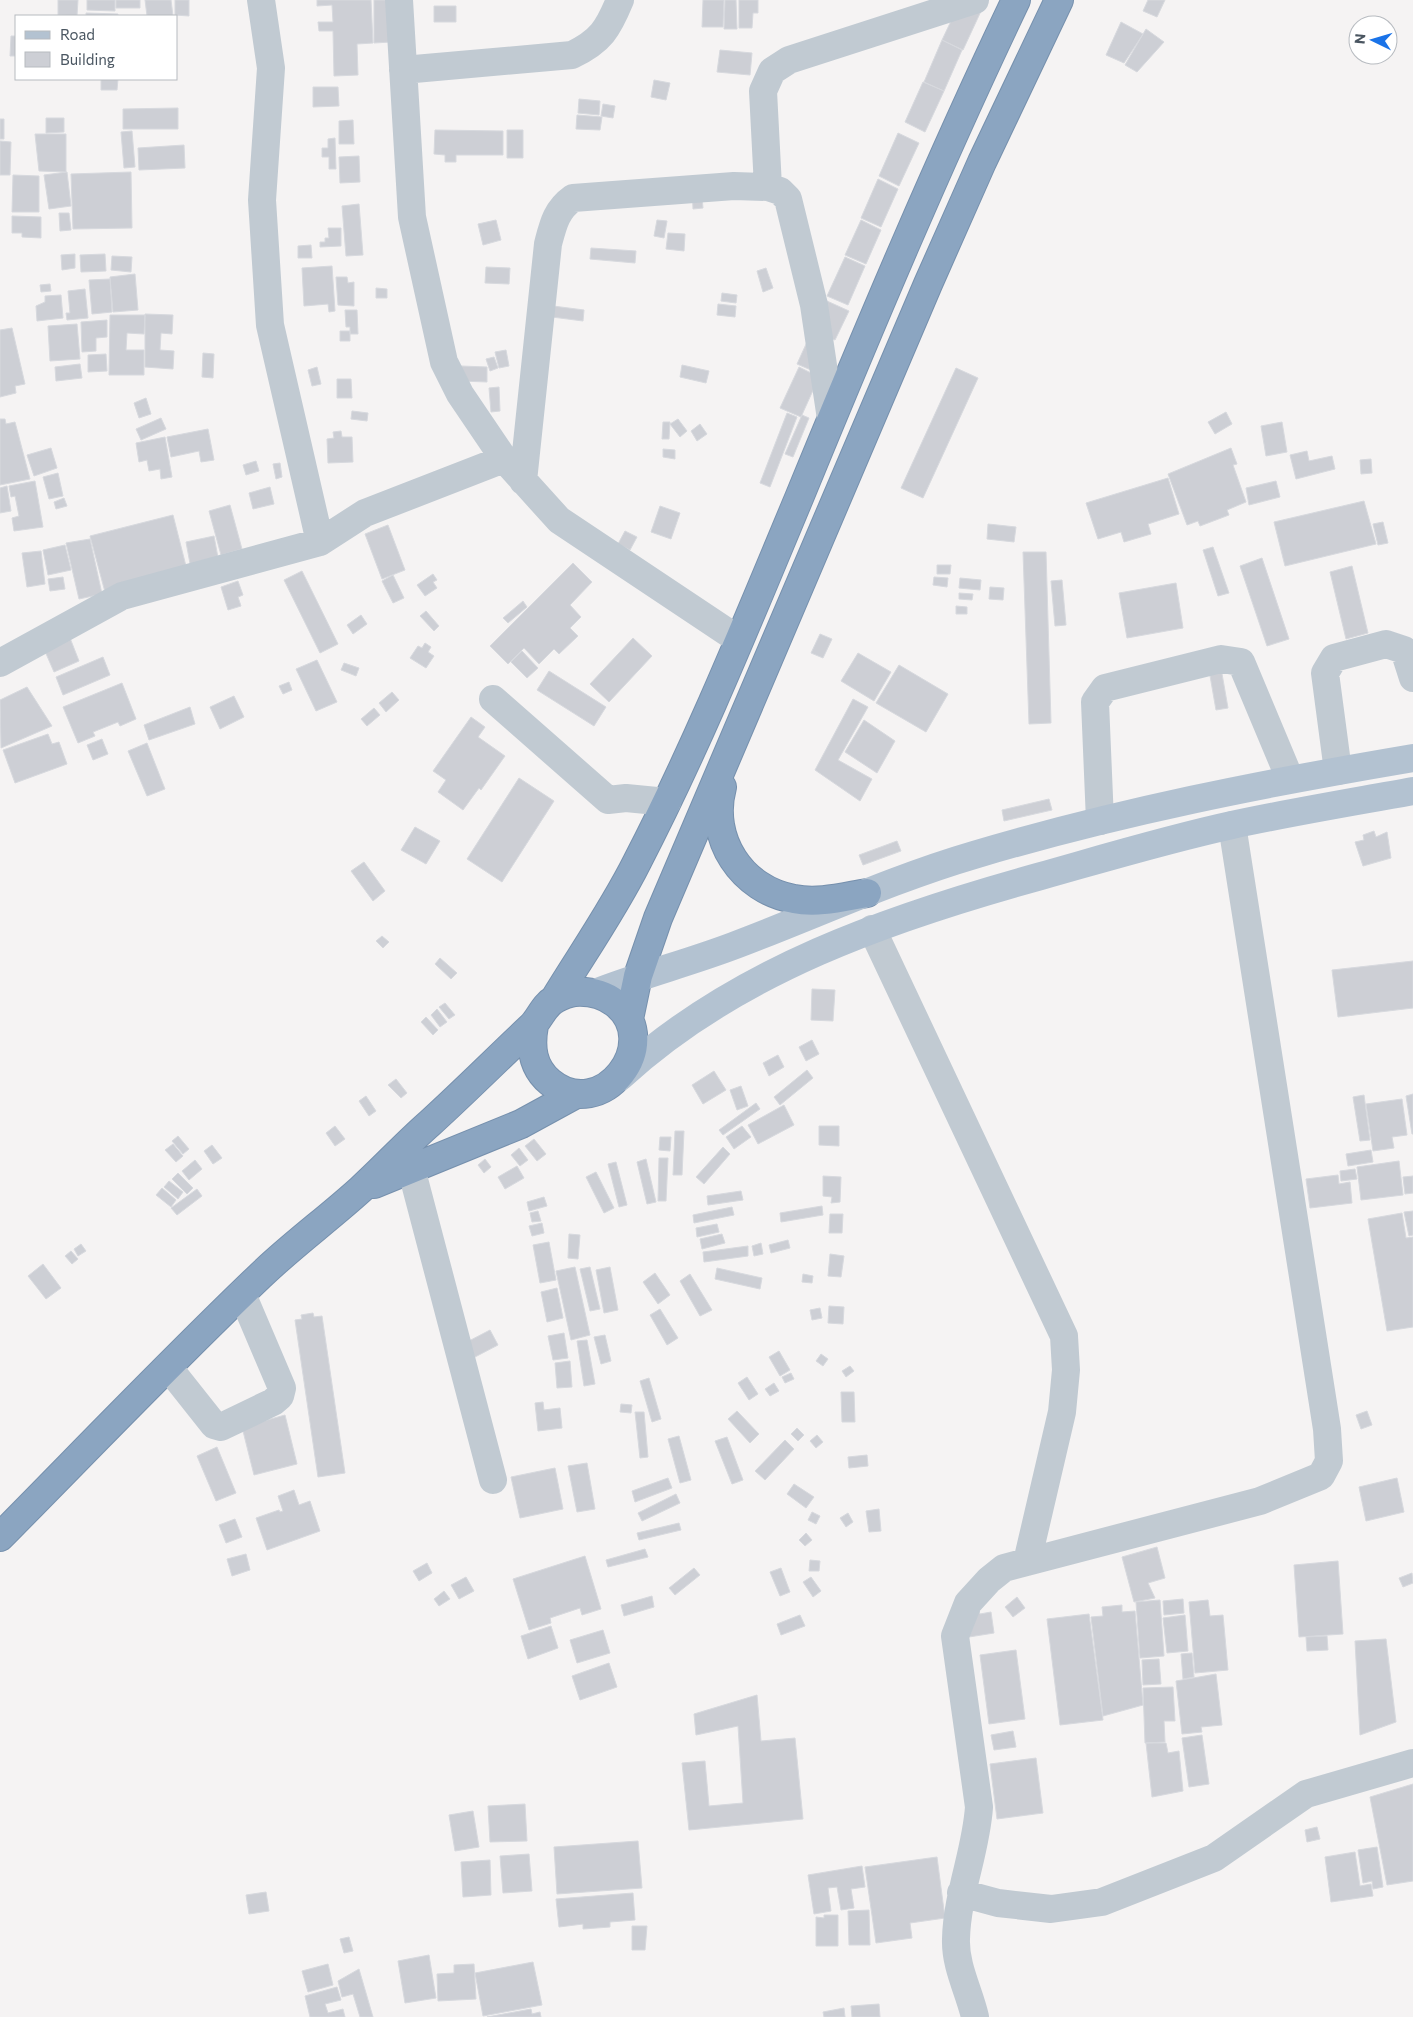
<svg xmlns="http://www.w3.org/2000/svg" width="1413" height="2017" font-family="Commissioner,sans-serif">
<rect width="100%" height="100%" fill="#f5f3f3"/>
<path fill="#cdcfd5" stroke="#d7d9de" d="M58 0H78L77 16 58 15Z
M87 0H115V11L87 10Z
M116 0H140V8H116Z
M145 0H171L173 16H147Z
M175 0H189V16L175 15Z
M317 0H371L373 43 357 44 358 75 334 76 333 31H319L318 22H333L332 5 317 6Z
M374 0H391V42L374 43Z
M703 0H724L723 27H702Z
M725 0H736L737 29H724Z
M739 0H758V13H753L752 28H739Z
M961 0 982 9 963 50 942 40Z
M1148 0H1165L1157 17 1143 11Z
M434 6H456V22H434Z
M86 13 118 14V16H86Z
M1121 22 1143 34 1124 63 1106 55Z
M1146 29 1164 42 1137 72 1125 65Z
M11 36H16V56H10Z
M942 40 962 50 944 91 924 82Z
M720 50 752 53 750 75 717 72Z
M101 79H118L117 90H101Z
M654 80 670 83 666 100 651 97Z
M923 82 944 91 925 132 905 122Z
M313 87H338L339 106 313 107Z
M579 99 600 101 599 115 578 113Z
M603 104 615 106 613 118 601 116Z
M178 108V129H123V109Z
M577 115 602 117 600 130 576 129Z
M46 118H64V132L46 133Z
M0 119H4V139H0Z
M353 120 354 144H339V121Z
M435 130 503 131V155H456V162H445V155L434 154Z
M507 130H523V158H507Z
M132 131 135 167 124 168 121 132Z
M898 133 919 143 899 186 879 176Z
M35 134H66V172L39 171Z
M335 138 336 169H329V157H322V148H328V139Z
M0 141 11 142 10 175H0Z
M184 145 185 168 139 170 138 148Z
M359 156 360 182 340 183 339 157Z
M67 172 71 206 49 209 44 175Z
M131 172 132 228 73 229 71 174Z
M13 175 39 176V212H12Z
M878 179 898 189 881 227 861 218Z
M701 187 703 208 693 209 692 188Z
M359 204 363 255 346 256 342 206Z
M59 213H69L71 230 60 231Z
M12 216 41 217V238L22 237V233H12Z
M496 220 501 240 483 245 478 224Z
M657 220 667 221 664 238 654 236Z
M861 220 881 230 866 264 845 255Z
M328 228H341V246L320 247V242H325V238H329Z
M668 233 685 234 684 251 666 249Z
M311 245 312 258H298V246Z
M591 248 636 251 635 263 590 259Z
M75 254V268L62 270 61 255Z
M105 254 106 271 81 272 80 255Z
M112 256 132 257 131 272 111 270Z
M845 257 865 266 848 305 827 296Z
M332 266 335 311 329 312 328 304 304 306 302 268Z
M486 267 510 268 509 284 485 283Z
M766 268 773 288 763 292 757 271Z
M135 274 138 310 113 312 110 277Z
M336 277H347L348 283 354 282V306L338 305Z
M110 279 112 312 92 314 89 280Z
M50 284 51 291 41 292 40 285Z
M376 288 387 289V298H376Z
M85 289 88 318 67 320 66 313H70L68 291Z
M722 293 737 295 736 303 721 301Z
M61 295 63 318 37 321 36 306 45 302V296Z
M827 301 849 311 835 340 813 330Z
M718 304 736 306 735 317 717 315Z
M553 306 584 310 583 321 552 317Z
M345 310H357L358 334H350V327H346Z
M145 314 173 315 172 334 161 333 160 350 174 351 173 369 145 367Z
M110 315H145L144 334 127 333 126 350H144V375H109Z
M107 320V337L96 338V351L82 352 81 322Z
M77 324 80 359 50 361 48 326Z
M12 328 25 384 15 386 16 393 0 397V330Z
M340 331H350V341H340Z
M812 331 818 373 797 364Z
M506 350 509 366 499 368 495 352Z
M203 353 214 354 213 378 202 377Z
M106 354 107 371 88 372V355Z
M494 357 498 368 490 371 486 359Z
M80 364 82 378 56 381 55 367Z
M682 365 709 371 706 383 680 377Z
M461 366 487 367V382L461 381Z
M317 367 321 384 312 386 308 370Z
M799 367 819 377 801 417 780 408Z
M956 368 978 378 923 498 901 488Z
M337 379H351L352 398H337Z
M499 387 500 411 491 412 489 388Z
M146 398 151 414 139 418 134 403Z
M352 411 368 413 367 421 351 419Z
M1226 412 1232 424 1215 434 1208 422Z
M787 413 797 417 770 487 760 483Z
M802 415 809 418 793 457 785 454Z
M161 418 166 429 141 440 136 429Z
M0 419H5L6 424 15 422 30 479 0 485Z
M678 419 687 431 680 437 670 424Z
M663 422H670L669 439H662Z
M1282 422 1287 452 1266 456 1261 426Z
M700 424 707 434 697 441 691 431Z
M208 429 214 460 201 462 199 451 171 457 167 437Z
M341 431 342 437H352L353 462 328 463 327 439 334 438 333 432Z
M165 437 172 477 161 479 160 469 149 471 147 460 139 462 136 443Z
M51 448 57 468 34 476 27 455Z
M1231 448 1237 464 1233 465 1246 502 1227 510 1229 515 1200 526 1198 521 1187 525 1168 474Z
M663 449 675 450V459L663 457Z
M1307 451 1309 461 1332 456 1335 469 1296 479 1290 455Z
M1371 459 1372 473 1361 474 1360 460Z
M256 461 259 471 246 475 243 465Z
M280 463 282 477 276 479 273 464Z
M58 473 63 496 49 499 43 477Z
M1168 478 1179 514 1148 524 1151 534 1124 542 1121 532 1098 539 1086 503Z
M35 481 43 527 14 531 12 518 19 516 15 496 11 497 9 486Z
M1276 481 1280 497 1249 505 1246 488Z
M7 486 11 511 0 513V488Z
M270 487 274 504 253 509 249 493Z
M64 498 67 506 56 509 54 502Z
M1364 501 1376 544 1285 566 1274 522Z
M230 505 242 549 221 555 209 511Z
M660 506 680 513 671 539 651 532Z
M173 515 187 570 105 592 90 536Z
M1383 522 1388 543 1378 545 1373 524Z
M988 524 1016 527 1014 542 987 539Z
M388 525 405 570 382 579 365 534Z
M625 531 637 537 630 550 618 544Z
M214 536 219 563 191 569 186 542Z
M90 539 102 594 79 599 66 543Z
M65 545 71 570 48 575 43 550Z
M1213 547 1229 593 1218 596 1203 550Z
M41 551 45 584 27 587 22 553Z
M1023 552H1046L1051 723 1029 724Z
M1262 558 1289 639 1267 646 1240 566Z
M573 563 592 582 570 605 581 617 570 628 578 636 559 654 554 649 539 664 524 648 508 664 490 646Z
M937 565H951L950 574H937Z
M1352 566 1368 633 1346 639 1330 572Z
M302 571 338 644 320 653 284 580Z
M433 574 437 580 433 582 437 588 425 596 417 585Z
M393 575 404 598 393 603 382 581Z
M63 577 65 589 50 591 48 579Z
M934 577 948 578 947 587 933 585Z
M960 578 981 580 980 590 959 588Z
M1062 580 1066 625 1055 626 1051 581Z
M238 581 243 595 238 597 241 606 228 610 221 587Z
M1176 583 1183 628 1127 638 1119 593Z
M990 587 1004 588 1003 600 989 599Z
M959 593 973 594 972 600 959 599Z
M523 601 527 607 508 623 503 618Z
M956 606 967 607V614H956Z
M426 611 439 626 434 631 420 616Z
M361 615 367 624 353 634 347 625Z
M820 634 832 639 823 658 811 653Z
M70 638 79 661 54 672 44 649Z
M633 638 652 656 609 702 590 684Z
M425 643 431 647 428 652 434 656 426 668 410 658 418 646 422 648Z
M522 651 538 668 527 678 511 662Z
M858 653 891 672 874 701 841 681Z
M103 657 110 675 63 695 56 677Z
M317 660 337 702 316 711 296 669Z
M344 663 359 668 356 676 341 670Z
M899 665 948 694 926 732 876 703Z
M1221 668 1228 708 1216 710 1209 670Z
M549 671 606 707 594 726 537 690Z
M289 682 292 690 283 694 279 686Z
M122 683 136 719 120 726 118 722 93 732 95 736 78 743 63 707Z
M27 687 52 726 1 748 0 700Z
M392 692 399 700 386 712 379 703Z
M234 696 244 717 220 729 210 707Z
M853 699 868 707 838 760 872 779 860 801 815 770Z
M190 707 195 724 149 740 144 725Z
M374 708 380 715 367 726 361 719Z
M471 717 485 727 478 737 505 756 481 790 479 788 463 810 438 792 446 780 433 771Z
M864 720 895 741 877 773 845 752Z
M48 734 52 744 59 742 67 764 15 783 3 750Z
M102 739 108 754 93 760 87 745Z
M147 743 165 789 147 796 128 751Z
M519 778 554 801 502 882 467 859Z
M1049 799 1052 810 1004 821 1002 810Z
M415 827 440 841 426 864 401 850Z
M1374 831 1376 837 1387 832 1391 858 1363 866 1355 842 1364 840 1363 835Z
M897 841 901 851 863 865 859 855Z
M364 862 385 891 373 901 351 871Z
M382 936 389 942 383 948 376 941Z
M440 958 457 973 451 979 435 964Z
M1413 961V1008L1338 1017 1332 970Z
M812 989 835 990 833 1021 811 1020Z
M445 1003 455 1015 449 1019 439 1007Z
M437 1009 447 1022 440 1027 431 1015Z
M426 1017 438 1030 433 1035 421 1022Z
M812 1040 819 1054 806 1061 799 1047Z
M778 1055 784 1067 769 1076 763 1063Z
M807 1070 813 1078 780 1105 774 1097Z
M714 1071 726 1090 703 1104 692 1085Z
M396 1079 407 1093 401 1098 388 1085Z
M741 1086 748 1106 737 1110 730 1090Z
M1413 1094V1134H1412L1406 1096Z
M1364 1095 1370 1140 1360 1141 1353 1097Z
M366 1096 376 1111 369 1116 359 1101Z
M1402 1099 1407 1135 1392 1137 1394 1148 1373 1151 1366 1104Z
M756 1103 760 1109 723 1135 719 1130Z
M784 1105 794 1125 758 1144 748 1125Z
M335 1126 345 1139 335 1146 326 1133Z
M742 1126 751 1137 734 1149 726 1137Z
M819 1126H839V1146L819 1145Z
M675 1131H684L682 1175H673Z
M178 1136 189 1149 183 1154 172 1141Z
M660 1137H671L670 1151 659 1150Z
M534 1139 546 1154 537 1161 525 1146Z
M173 1144 183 1156 176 1162 165 1150Z
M212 1145 222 1158 213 1164 204 1151Z
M723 1147 730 1154 704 1184 696 1177Z
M519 1148 528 1160 520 1166 511 1155Z
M1371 1150 1373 1162 1348 1166 1346 1154Z
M659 1158H668L666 1201H658Z
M485 1159 491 1167 484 1173 478 1165Z
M646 1159 656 1202 647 1204 637 1162Z
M195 1160 202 1169 189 1180 182 1171Z
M1399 1161 1403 1195 1361 1200 1357 1167Z
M616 1162 627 1205 619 1207 608 1164Z
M517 1166 524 1178 505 1189 498 1177Z
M1355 1169 1357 1179 1341 1181 1340 1171Z
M596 1172 614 1208 604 1213 586 1177Z
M178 1173 193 1188 187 1194 172 1179Z
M1338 1175 1339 1184 1350 1182 1352 1203 1310 1208 1306 1179Z
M823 1176 841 1177 840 1202 831 1203 832 1197 823 1196Z
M1413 1176V1193L1405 1194 1403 1177Z
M169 1181 183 1192 178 1199 164 1187Z
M162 1188 176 1200 171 1207 156 1195Z
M197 1189 202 1196 177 1215 171 1208Z
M741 1191 743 1200 708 1205 707 1196Z
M544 1197 547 1206 529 1211 527 1202Z
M822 1206 823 1215 781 1222 780 1213Z
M732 1207 734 1215 694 1223 693 1215Z
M538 1211 541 1221 532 1222 530 1213Z
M1413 1211V1235L1409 1236 1404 1212Z
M1402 1213 1406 1238 1413 1237V1327L1387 1331 1368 1219Z
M830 1214H843L842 1233H829Z
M542 1223 544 1233 532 1236 529 1226Z
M717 1224 719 1232 697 1237 696 1228Z
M569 1234 580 1235 578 1259 568 1258Z
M722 1234 725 1243 702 1249 700 1239Z
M788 1240 790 1248 771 1253 769 1245Z
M549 1242 556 1280 540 1283 533 1245Z
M761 1243 763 1254 754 1256 752 1246Z
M81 1244 86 1251 78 1256 74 1249Z
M748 1246V1256L704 1262 703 1252Z
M71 1251 78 1259 72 1264 65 1256Z
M830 1254 844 1256 841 1277 828 1276Z
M43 1264 61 1288 46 1299 28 1276Z
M575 1267 590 1335 571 1340 556 1271Z
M590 1267 600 1309 590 1311 580 1269Z
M610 1267 618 1310 604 1313 596 1270Z
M717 1268 762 1278 760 1289 715 1279Z
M655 1273 670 1295 658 1304 643 1282Z
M690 1274 712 1310 700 1316 680 1281Z
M803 1274 813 1276 812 1283 802 1282Z
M557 1288 563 1318 547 1322 541 1292Z
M829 1306 844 1307 843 1324 828 1323Z
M820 1308 822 1318 812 1320 810 1310Z
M660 1309 678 1338 667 1345 650 1315Z
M313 1313 314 1317 322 1316 345 1473 318 1477 295 1320 302 1319 301 1315Z
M490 1330 498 1345 475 1357 467 1342Z
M564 1333 568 1358 553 1360 548 1336Z
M605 1335 611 1361 601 1364 594 1337Z
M587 1340 595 1384 584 1386 577 1341Z
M779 1351 790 1370 780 1376 769 1357Z
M821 1354 828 1359 823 1366 816 1361Z
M570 1361 572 1387 557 1388 555 1363Z
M850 1366 854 1371 846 1377 842 1371Z
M791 1373 794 1379 785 1383 782 1377Z
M747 1377 758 1394 749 1400 738 1383Z
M649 1378 661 1419 652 1422 640 1381Z
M774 1383 779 1391 770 1396 765 1389Z
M841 1392H854L855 1422H842Z
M543 1402 544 1410 560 1408 562 1428 538 1431 535 1403Z
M621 1404 632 1405 631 1413 620 1412Z
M737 1411 759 1434 750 1443 728 1419Z
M1367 1411 1372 1425 1361 1429 1356 1415Z
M635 1412H644L648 1457 640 1458Z
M285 1415 297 1464 254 1475 242 1427Z
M797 1428 804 1435 798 1441 791 1434Z
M817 1435 823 1442 816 1448 810 1441Z
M679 1436 691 1480 680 1483 668 1439Z
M727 1437 743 1480 732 1484 715 1441Z
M785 1440 794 1449 765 1480 755 1471Z
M217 1447 236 1493 216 1501 197 1456Z
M867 1455 868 1466 849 1468 848 1457Z
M587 1463 595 1509 577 1512 568 1466Z
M555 1468 563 1509 520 1518 511 1477Z
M668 1478 672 1488 635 1502 632 1491Z
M1397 1478 1404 1512 1366 1521 1359 1487Z
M794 1484 814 1497 806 1508 787 1494Z
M294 1490 299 1505 310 1501 320 1531 267 1550 256 1518 279 1510 280 1512 283 1511 278 1496Z
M676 1494 680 1503 642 1521 638 1513Z
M879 1509 881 1531 869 1532 866 1511Z
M812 1512 820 1516 816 1524 808 1520Z
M848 1513 853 1522 846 1527 840 1518Z
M235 1519 242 1537 226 1543 219 1525Z
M679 1523 681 1530 639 1540 637 1533Z
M806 1533 812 1540 805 1546 799 1540Z
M1157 1547 1165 1578 1148 1583 1155 1598 1134 1602 1122 1557Z
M645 1549 648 1557 608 1567 606 1560Z
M246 1554 250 1570 232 1576 227 1559Z
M585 1556 601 1609 582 1615 580 1608 550 1618 551 1623 529 1630 513 1579Z
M810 1560 820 1561 819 1571H809Z
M1338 1561 1343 1634 1299 1637 1294 1565Z
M427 1563 432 1573 419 1581 413 1571Z
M694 1568 700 1575 675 1595 669 1588Z
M781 1568 790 1592 780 1596 770 1572Z
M1412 1573 1413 1583 1403 1587 1399 1578Z
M466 1577 474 1591 459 1599 451 1585Z
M811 1577 821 1591 813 1597 803 1582Z
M444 1591 450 1599 439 1606 434 1599Z
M652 1596 654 1607 624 1616 621 1605Z
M1017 1597 1025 1608 1013 1617 1005 1607Z
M1183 1599 1184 1613 1164 1615 1163 1601Z
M1160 1600 1164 1656 1140 1658 1136 1602Z
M1208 1600 1210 1616 1223 1615 1228 1670 1195 1673 1189 1602Z
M1122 1605V1612L1135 1611 1143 1705 1103 1716 1091 1617 1103 1616 1102 1607Z
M979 1611 980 1614 991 1612 994 1633 969 1637Z
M1089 1614 1103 1720 1060 1725 1047 1619Z
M800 1615 805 1626 781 1635 777 1624Z
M1185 1615 1188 1651 1167 1653 1163 1618Z
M551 1626 558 1648 528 1659 521 1636Z
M603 1630 610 1653 577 1663 570 1640Z
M1327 1636 1328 1650 1307 1651 1306 1637Z
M1386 1639 1396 1722 1360 1735 1355 1641Z
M1016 1650 1025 1719 989 1724 980 1655Z
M1192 1653 1194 1677 1183 1679 1181 1654Z
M1159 1659 1161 1684 1143 1685 1142 1660Z
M609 1663 617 1687 580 1700 572 1676Z
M1216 1674 1222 1725 1201 1727 1202 1732 1182 1734 1176 1681Z
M1173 1687 1175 1721H1164L1165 1742 1145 1743 1143 1688Z
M757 1695 761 1741 795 1738 803 1819 689 1830 682 1763 705 1761 709 1806 743 1803 738 1726 696 1735 694 1714Z
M1013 1731 1016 1747 994 1750 991 1735Z
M1202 1735 1209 1784 1189 1787 1182 1738Z
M1146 1743H1166L1168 1753 1179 1751 1183 1791 1152 1797Z
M1036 1758 1043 1813 997 1819 990 1764Z
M1413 1784V1881L1387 1885 1370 1797Z
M525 1804 527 1841 490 1842 488 1806Z
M473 1811 479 1847 455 1851 449 1815Z
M1317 1827 1320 1839 1307 1842 1305 1830Z
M638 1841 642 1888 557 1894 554 1847Z
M1377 1847 1383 1887 1373 1889 1372 1881 1363 1883 1358 1850Z
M1355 1852 1360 1886 1371 1884 1373 1896 1331 1902 1325 1857Z
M529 1854 532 1891 503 1893 500 1856Z
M937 1857 945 1918 910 1923 912 1938 876 1943 865 1867Z
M490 1860 491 1895 463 1897 461 1862Z
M862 1866 865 1887 851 1889 854 1908 841 1910 837 1887 828 1888 831 1911 814 1914 808 1875Z
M266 1892 269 1911 249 1914 246 1895Z
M633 1893 635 1920 610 1922V1927L583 1929V1924L559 1927 556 1899Z
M869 1910 870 1945H849L848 1911Z
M824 1915H838V1946H816V1917L824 1918Z
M632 1926H647L645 1950H632Z
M349 1937 353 1951 344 1953 340 1939Z
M429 1955 436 1998 405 2003 398 1961Z
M533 1962 542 2005 483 2016 475 1973Z
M328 1964 333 1985 308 1992 302 1971Z
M474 1964 476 1999 438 2001 437 1974 454 1973V1965Z
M359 1969 373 2017H360L353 1994 342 1997 338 1981Z
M337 1987 341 2000 325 2004 328 2013 343 2009 345 2017H310L305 1996Z
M879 2004 880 2017H852L851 2006Z
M844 2008 845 2017H824L823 2012Z
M531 2009 532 2014 540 2012 541 2017H487Z"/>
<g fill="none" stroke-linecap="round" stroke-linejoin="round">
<defs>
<path id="highway" d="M722 787C708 839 742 890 794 899 818 904 843 897 867 893
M554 1000C582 954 613 910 637 862 698 744 748 620 799 498 868 330 938 163 1016 0
M629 1019 638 976 658 918 928 284 982 162 1059 0
M374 1184 521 1124 576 1094
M0 1537C86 1450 171 1361 260 1276 292 1245 328 1219 361 1189 384 1168 406 1144 430 1123 464 1092 497 1059 531 1027 540 1019 543 1006 555 999 561 996 568 993 575 992 590 991 603 994 615 1003 665 1042 602 1125 550 1082 532 1067 530 1047 534 1025"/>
</defs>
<use href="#highway" stroke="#7690ad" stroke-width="30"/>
<path stroke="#c1cad2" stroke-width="28" d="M261 0 271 68 262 200 270 325 320 542
M399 0 412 217 444 362 460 394 504 459 559 520 739 640
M403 70 572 55C601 41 608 29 620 0
M768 187 763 91 772 71 789 60 975 0
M523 481 548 244C553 225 556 210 573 198L734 186 768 187 780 191 788 199 814 305 831 419
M0 663 122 596 320 542 365 513 504 459
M493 699 608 800 626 798 667 802
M1338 771 1325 673 1334 658 1386 644 1404 650 1413 678
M1100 821 1095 702 1105 688 1221 659 1241 662 1290 779
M872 929 1064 1336 1066 1370 1062 1412 1027 1562
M411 1168 493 1480
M168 1367 214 1425 221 1427 273 1402 280 1396 282 1388 242 1294
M961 1893 998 1903 1051 1909 1102 1902 1214 1858 1306 1794 1413 1763
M975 2017C969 1991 955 1966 956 1939 957 1894 976 1852 979 1807L955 1636 968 1603 989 1580 1004 1568 1260 1501 1321 1476 1329 1461 1327 1429 1232 825"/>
<path stroke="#b3c2d1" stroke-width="28" d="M595 993C641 975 688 963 733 946 813 916 892 879 974 855 1118 812 1265 783 1413 758
M620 1077C736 970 892 917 1041 876 1105 858 1168 839 1232 825 1292 812 1353 802 1413 791"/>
<use href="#highway" stroke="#8ba5c1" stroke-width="28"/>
</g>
<rect x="15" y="15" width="162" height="65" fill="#ffffff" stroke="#b7bbc0"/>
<rect x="25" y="31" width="25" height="8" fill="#b3c2d1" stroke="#b7bbc0"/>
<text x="60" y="40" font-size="15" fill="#4a5661">Road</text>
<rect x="25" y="52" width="25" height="15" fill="#cdcfd5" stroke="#b7bbc0"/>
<text x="60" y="65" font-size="15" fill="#4a5661">Building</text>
<g transform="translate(1373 40) rotate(275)"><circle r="24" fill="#ffffff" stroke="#b7bbc0"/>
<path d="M0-4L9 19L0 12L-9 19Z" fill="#1a73e8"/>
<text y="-8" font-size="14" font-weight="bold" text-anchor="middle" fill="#4a5661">N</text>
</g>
</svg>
